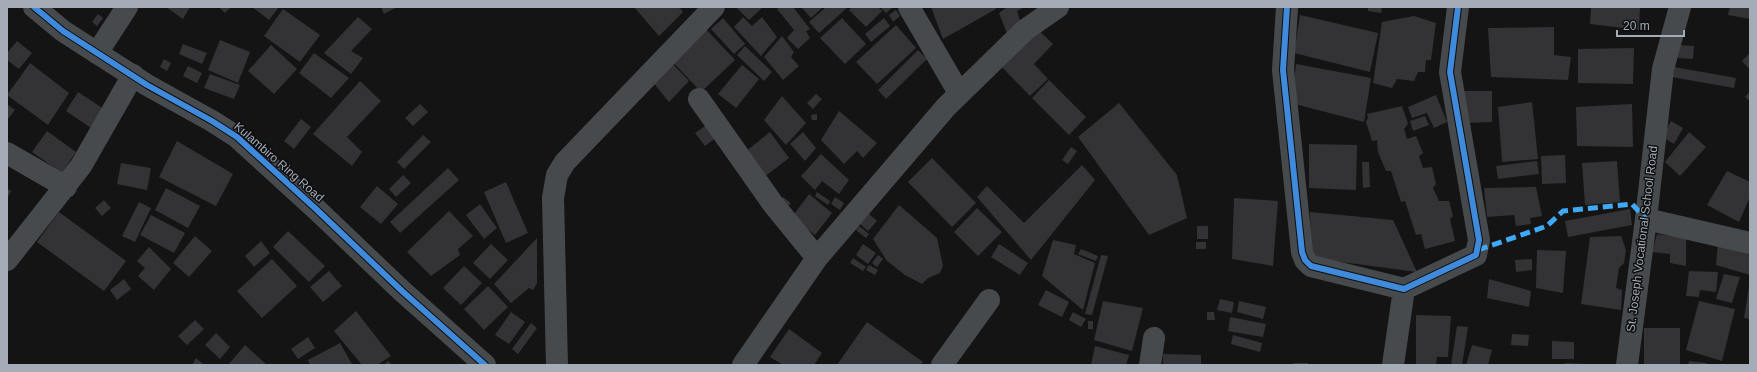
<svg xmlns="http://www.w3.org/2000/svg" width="1757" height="372" font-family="Helvetica,sans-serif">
<rect width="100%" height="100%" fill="#141414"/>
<path fill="#333335" d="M166 7H190L183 19Z
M219 7H231L225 13Z
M252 7H279L269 20Z
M381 7H397L384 14Z
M634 7H679L683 12 659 36Z
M736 7H763L749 20Z
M779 7H793L810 29 806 31 810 38 798 49 787 38 794 30 777 9Z
M801 7H823L811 18Z
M826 7H848L819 33 809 22Z
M852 7H878L882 11 866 27 849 10Z
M880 7H893L886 13Z
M931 7H995L996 9 943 39Z
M1007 7H1025L1017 11 1023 30 1008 36 999 13Z
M1368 7H1382L1381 13 1368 11Z
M1591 7H1640L1639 30 1590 24Z
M1730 7H1750V19L1728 15Z
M283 9 320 35 300 62 264 36Z
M896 10 900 16 893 22 889 15Z
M98 14 103 18 97 26 92 22Z
M1300 15 1378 33 1370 72 1294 53Z
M1414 16 1436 23 1431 60H1426L1425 72H1418L1414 81 1397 79 1392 88 1373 83 1382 22Z
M358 17 372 29 351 51 363 58 351 74 324 53Z
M743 17 752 26 762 17 777 37 761 56 734 27Z
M723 18 745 44 734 54 711 29Z
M842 18 866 44 845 64 820 38Z
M884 18 890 26 871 42 865 34Z
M896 25 916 48 877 84 856 62Z
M703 26 735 60 701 92 669 58Z
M1034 26 1053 44 1034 64 1048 79 1030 96 998 63Z
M1554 27V55L1571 57 1568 80 1491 77 1488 28Z
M782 36 794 52 791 57 799 66 783 80 764 57Z
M220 40 250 52 238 83 208 70Z
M17 41 32 53 19 69 7 60V53Z
M183 44 207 53 202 64 179 54Z
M271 45 297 69 274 94 248 71Z
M1679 45 1694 46 1693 59 1678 58Z
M745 46 772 72 764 81 737 55Z
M1634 48 1633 84 1578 83V49Z
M918 50 927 59 886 99 878 90Z
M314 53 349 78 331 98 299 73Z
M1750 53V70L1742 61Z
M164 59 171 63 167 71 160 67Z
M671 62 689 81 669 102 652 81Z
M30 63 69 93 48 125 7 95Z
M1296 64 1371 78 1364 122 1291 103Z
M742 65 759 79 736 108 718 94Z
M188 66 202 73 197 83 183 76Z
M1674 67 1736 78 1734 88 1672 77Z
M210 74 240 85 234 99 204 88Z
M1049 80 1086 117 1069 135 1032 98Z
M360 81 381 101 347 137 362 152 352 166 313 134Z
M1463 91H1492V122L1465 123Z
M1750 91V101L1745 97Z
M78 92 104 109 91 128 66 111Z
M816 94 822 99 813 109 807 103Z
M1436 95 1447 122 1434 128 1427 113 1412 118 1408 107Z
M782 96 806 123 786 145 764 120Z
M1532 102 1538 159 1502 162 1498 107Z
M1119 103 1177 175 1187 218 1149 235 1078 137Z
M7 104 15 110 7 120Z
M420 104 428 112 413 126 405 118Z
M1632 104 1633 147 1577 146 1576 107Z
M1402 106 1408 124 1404 129 1407 139 1416 136 1423 153 1419 156 1423 168 1432 167 1436 184 1433 188 1439 201H1449L1453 216 1450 219 1455 241 1425 249 1421 234 1416 235 1405 201 1401 202 1391 171H1386L1378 152 1377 140 1372 141 1366 122 1368 118 1367 114Z
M839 111 877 143 863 158 857 151 844 164 821 140Z
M817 114V120H812L811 115Z
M1425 116 1429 125 1413 131 1410 121Z
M301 119 311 127 294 149 284 141Z
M1671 121 1683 128 1674 144 1662 137Z
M708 124 717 137 705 146 695 133Z
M47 131 76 152 62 173 32 152Z
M770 132 789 158 763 178 744 153Z
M803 132 816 148 805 161 790 144Z
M1689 132 1706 147 1680 176 1665 162Z
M423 135 431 142 404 169 397 162Z
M177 141 233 174 216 206 159 177Z
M1309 144 1357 145 1356 190 1309 188Z
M1071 147 1077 151 1068 164 1062 160Z
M821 154 849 180 839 194 822 181 815 190 801 176Z
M1565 155 1566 183 1542 184 1541 156Z
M932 158 976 203 952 227 908 182Z
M1537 161 1539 174 1498 179 1496 166Z
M1617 161 1620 202 1585 205 1582 163Z
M1362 162H1369L1370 187 1363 188Z
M121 163 151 168 147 190 117 184Z
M1082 165 1095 180 1031 260 977 197 987 186 1024 223Z
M448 168 459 180 400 233 390 222Z
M1727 171 1750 182V197L1739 222 1707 205Z
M403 175 411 183 396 197 389 189Z
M506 182 528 233 506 243 484 192Z
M377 186 398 204 381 224 360 207Z
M1536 187 1542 216 1530 218 1531 224 1516 226 1514 215 1487 217 1484 188Z
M7 188 11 191 7 199Z
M166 188 200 206 188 228 155 210Z
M817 192 830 201 828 205 815 196Z
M809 194 832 213 815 235 792 217Z
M783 197 791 203 786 209 778 203Z
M835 197 844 203 840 210 831 204Z
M1234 198 1278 201 1273 266 1232 259Z
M104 200 111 208 102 216 95 208Z
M139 202 151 208 135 242 122 236Z
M480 204 497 228 484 239 466 215Z
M899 205 937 238 943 266 940 273 928 278 922 284 905 275 887 261 873 239Z
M977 208 1002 232 978 256 954 232Z
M1630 209 1632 225 1568 237 1565 221Z
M449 211 473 236 458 249 460 255 431 276 407 252Z
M59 212 126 261 104 291 37 242Z
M1310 212 1393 220 1417 272 1311 258Z
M869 214 877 221 868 231 860 224Z
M151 215 185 233 174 253 140 235Z
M859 226 869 234 866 238 856 230Z
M1197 226H1208V239H1197Z
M288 231 325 266 309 282 273 247Z
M1657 234 1686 238V266L1670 263V254L1652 252Z
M195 236 212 251 189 277 173 263Z
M1621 236 1626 250 1624 263 1619 268 1616 288 1622 290 1621 310 1581 304 1590 237Z
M537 238V283L533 290 529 288 511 303 494 284Z
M1053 240 1076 245 1074 254 1095 263 1083 310 1042 276Z
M261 241 270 253 254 267 245 256Z
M1196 242H1206V249H1196Z
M1718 243 1750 250V275L1716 265Z
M491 244 508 260 490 279 473 263Z
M863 244 876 253 868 264 856 255Z
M999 244 1028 263 1020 275 991 257Z
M149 247 171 269 154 290 138 276 145 268 137 261Z
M1081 249 1098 256 1096 261 1078 254Z
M1537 250 1566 251 1563 293 1536 288Z
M878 255 883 259 877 267 872 263Z
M1101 255 1108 256 1092 315 1085 314Z
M853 258 866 267 863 271 850 263Z
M272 259 297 286 262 318 237 291Z
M1532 259V270L1516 272 1515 260Z
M869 265 878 270 875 275 866 270Z
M464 266 482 283 461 305 443 288Z
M329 271 342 286 323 302 310 287Z
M1689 271 1718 272 1716 292 1700 290 1699 297 1686 296Z
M1724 274 1740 277 1732 303 1716 299Z
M124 279 131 289 117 300 110 290Z
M1489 279 1531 291 1529 307 1487 298Z
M488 286 508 307 484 330 464 309Z
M1749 287H1750V319L1744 318Z
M1046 290 1069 302 1062 317 1038 305Z
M1220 299 1234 302 1232 313 1217 310Z
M1103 301 1143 308 1132 351 1094 340Z
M1239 301 1266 307 1263 319 1237 312Z
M1699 301 1735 309 1722 361 1686 350Z
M356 311 391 356 377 365H362L334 331Z
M511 312 525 322 509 344 495 335Z
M1073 312 1086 319 1081 327 1069 320Z
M1207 312H1214L1215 320H1207Z
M1416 315 1451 316 1448 357H1437L1436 365H1416Z
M1230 317 1266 324 1263 337 1228 331Z
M195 320 204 329 187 345 178 336Z
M1088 321H1093V329H1088Z
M867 322 923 362 920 365H837Z
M531 323 537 328 518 354 512 349Z
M1457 326 1468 327 1462 365H1451Z
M1644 328H1680V365H1644Z
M789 329 822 353 814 365H783L770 357Z
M216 333 230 347 220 359 205 345Z
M1512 334 1529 335 1528 346 1511 345Z
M1233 335 1262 343 1260 352 1231 344Z
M308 337 315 348 298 359 291 349Z
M1552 341 1574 342V359H1552Z
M340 343 352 364 310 365 308 360Z
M245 345 267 365H228Z
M1472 345 1492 350 1488 365H1466Z
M1095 346 1129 355 1126 365H1091Z
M1163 354 1201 355V365H1163Z
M196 358 204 365H192Z
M388 361 392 365H384Z
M1689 361 1707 363V365H1688Z
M1293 363H1308V365H1293Z
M1565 363 1584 364V365H1564Z"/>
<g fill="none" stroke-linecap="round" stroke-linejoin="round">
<path stroke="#474a4d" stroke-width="22" d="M909 7 959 93
M1287 7 1283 70 1302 252 1305 260 1311 266 1404 289 1476 255 1479 240 1450 72 1458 7
M97 53 127 7
M699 99 773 204 817 258
M7 153 66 187
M1646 219 1750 243
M7 260 81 166 133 75
M557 365 553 198 557 175 565 162 714 7
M743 365 817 258 946 107 1025 30 1058 7
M942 365 989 300
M1150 365 1154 338
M1393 365 1404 289
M1627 365 1646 219 1663 69 1680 7"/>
<path stroke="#474a4d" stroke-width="22" d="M34 7 63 31 147 85 212 121 237 137 316 209 402 291 485 365"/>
<path stroke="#3fa9f5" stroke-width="5" stroke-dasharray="10 5" stroke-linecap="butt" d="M1478 250 1547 226 1563 211 1632 204 1646 219"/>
<defs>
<path id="cycleway" d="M34 7 63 31 147 85 212 121 237 137 316 209 402 291 485 365
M1287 7 1283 70 1302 252 1305 260 1311 266 1404 289 1476 255 1479 240 1450 72 1458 7"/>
</defs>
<use href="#cycleway" stroke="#0e0e10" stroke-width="8"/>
<use href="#cycleway" stroke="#408adc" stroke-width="6"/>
</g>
<g text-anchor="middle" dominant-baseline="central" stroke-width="3" stroke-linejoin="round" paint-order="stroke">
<g font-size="12" fill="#a3acb7" stroke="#0e0e10">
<text transform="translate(279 162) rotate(41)">Kulambiro Ring Road</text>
<text transform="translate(1642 239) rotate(-83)">St. Joseph Vocational School Road</text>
</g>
</g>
<rect width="1757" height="372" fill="none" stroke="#a3acb7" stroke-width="16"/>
<path d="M1617 30v6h67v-6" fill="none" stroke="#a3acb7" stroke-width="2"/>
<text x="1623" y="30" font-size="12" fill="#a3acb7" stroke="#0e0e10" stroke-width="3" paint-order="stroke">20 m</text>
</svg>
